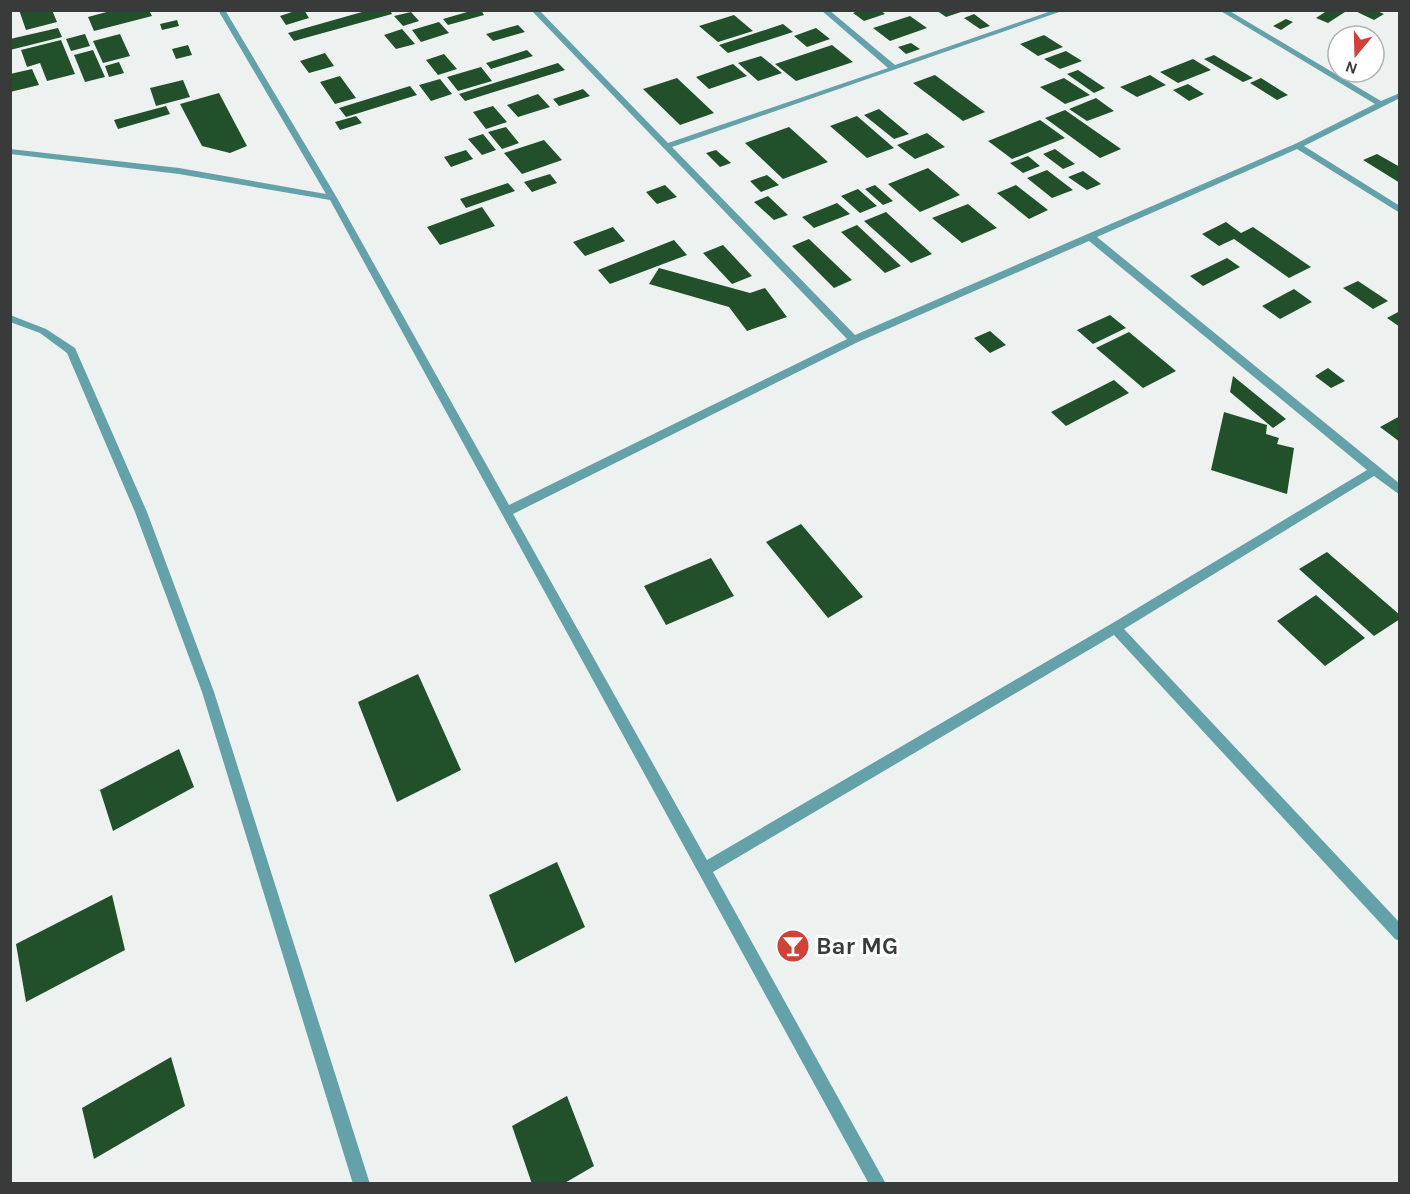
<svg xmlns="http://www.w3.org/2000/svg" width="1410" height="1194" font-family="Karla,sans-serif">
<rect width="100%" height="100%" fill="#edf2f1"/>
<path fill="#22502a" d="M19 10H52L57 22 26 30Z
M114 10H149L152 16 94 31 88 17Z
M298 10H304L309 18 286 25 280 16Z
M369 10H390L392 14 294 41 288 33Z
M474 10H481L484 15 448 25 443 19Z
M860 10H880L885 14 864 21 853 13Z
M936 10H964V11L946 17Z
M1328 10H1348L1328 23 1316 18Z
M1353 10H1375L1384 14 1374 20Z
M411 12 419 21 403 26 394 16Z
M974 14 990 26 980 29 964 18Z
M734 15 753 31 718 42 699 26Z
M910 16 927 28 890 41 873 28Z
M1286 19 1293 22 1281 30 1273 26Z
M177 20 179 26 162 30 160 24Z
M439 22 449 33 421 42 412 30Z
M783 24 793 32 728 53 719 45Z
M518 25 525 32 493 41 486 34Z
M58 28 62 37 10 50V39Z
M816 28 830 39 807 47 794 36Z
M402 29 415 44 396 49 384 35Z
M85 34 90 46 71 51 66 39Z
M120 34 130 56 103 63 93 41Z
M1044 35 1063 47 1038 56 1020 44Z
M61 40 75 74 47 81 40 63 27 67 21 50Z
M911 43 920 49 906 54 898 47Z
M188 45 192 55 176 59 172 49Z
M832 45 853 62 796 81 775 64Z
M93 50 105 77 85 82 74 55Z
M527 50 533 56 491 69 486 63Z
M1066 51 1082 61 1060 69 1044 59Z
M325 53 334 66 309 73 300 61Z
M444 54 457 69 438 75 426 60Z
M1214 55 1253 78 1243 82 1204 59Z
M761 56 782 73 758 81 738 63Z
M1193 59 1211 70 1178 83 1160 72Z
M119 62 124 73 109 77 105 66Z
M558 63 565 70 465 101 459 94Z
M733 64 747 76 709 89 696 77Z
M481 67 492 81 458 91 447 77Z
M32 69 39 85 10 92V74Z
M1078 70 1105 88 1094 93 1067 74Z
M935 75 985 112 963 121 913 83Z
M1150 75 1166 85 1137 97 1120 87Z
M340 76 356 98 335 104 320 82Z
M677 78 714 113 680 125 643 89Z
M1064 78 1090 95 1065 104 1040 87Z
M1261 78 1288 95 1277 100 1250 83Z
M440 79 452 94 431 101 419 85Z
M183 80 190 97 156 106 150 88Z
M1188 84 1204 94 1189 101 1173 90Z
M410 86 417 95 346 117 339 108Z
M583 89 590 96 559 106 553 99Z
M219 93 247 146 230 153 202 146 180 104Z
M538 94 550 107 518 117 507 105Z
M1096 98 1114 111 1087 121 1069 109Z
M166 106 170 114 118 129 114 120Z
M493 106 507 122 486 129 473 112Z
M879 109 909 134 894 139 864 115Z
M1065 110 1121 149 1100 158 1045 118Z
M356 116 362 123 340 130 335 122Z
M857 116 894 148 867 158 830 126Z
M1040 120 1065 138 1012 159 988 141Z
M506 127 519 143 502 149 488 132Z
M789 127 828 162 783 179 745 143Z
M927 133 945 147 915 159 897 145Z
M483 134 496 150 482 155 468 139Z
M544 140 562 160 522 174 504 153Z
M1055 149 1075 164 1063 169 1043 154Z
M466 150 473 159 451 167 444 157Z
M716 150 731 163 720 167 706 153Z
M1377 154 1400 167V183L1363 160Z
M1028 156 1040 166 1023 173 1010 163Z
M928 168 960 195 920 212 888 184Z
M1047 170 1073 190 1052 198 1027 178Z
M1083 171 1101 184 1087 190 1068 177Z
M550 174 557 183 532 192 524 182Z
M767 175 779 185 761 192 750 181Z
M508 183 515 191 466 208 460 199Z
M665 185 677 197 657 204 646 192Z
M875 185 893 201 883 205 865 189Z
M1016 185 1048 210 1029 219 997 193Z
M858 189 877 206 860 213 841 196Z
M768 196 788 215 774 220 754 202Z
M837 203 850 214 814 228 802 217Z
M968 204 997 228 962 243 932 218Z
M482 207 495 226 440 245 427 227Z
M886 212 932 254 911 263 864 221Z
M1226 222 1241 233 1253 227 1311 267 1289 278 1234 239 1219 246 1202 234Z
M857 225 901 266 885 273 841 232Z
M613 227 625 241 585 256 573 242Z
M809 239 852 280 834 288 792 246Z
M674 240 687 255 610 284 598 270Z
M723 245 752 276 732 284 703 253Z
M1227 258 1240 267 1203 286 1190 276Z
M659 268 750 293 765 288 787 317 747 331 729 307 649 284Z
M1358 281 1388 301 1373 309 1343 288Z
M1294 289 1312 302 1280 319 1262 306Z
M1400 311V327L1387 318Z
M1110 315 1126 328 1093 344 1077 330Z
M990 331 1006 345 990 353 974 338Z
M1129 332 1176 371 1143 388 1096 348Z
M1328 368 1345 381 1331 388 1315 376Z
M1233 376 1286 419 1273 428 1230 392Z
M1114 380 1129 393 1066 426 1051 412Z
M1224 412 1267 425 1266 434 1279 438 1277 444 1294 448 1287 494 1211 470Z
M1400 416V442L1380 427Z
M801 524 863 597 828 618 766 542Z
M1327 552 1400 615V619L1374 636 1299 569Z
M711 558 734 596 666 625 644 586Z
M1316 595 1365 638 1325 666 1277 621Z
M418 674 461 770 397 802 358 702Z
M179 749 194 787 113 831 100 790Z
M557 862 585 927 515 963 489 895Z
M112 895 125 950 26 1002 16 944Z
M171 1057 185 1106 94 1159 82 1108Z
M567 1096 594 1166 563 1184H532L512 1126Z"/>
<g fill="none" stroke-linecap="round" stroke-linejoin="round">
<path fill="#65a1a9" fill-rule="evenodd" d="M218 10H225L337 198 509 505 847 339 531 10H539L668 143 888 68 821 10H829L895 65 1054 10H1065L672 147 855 335 1295 144 1375 104 1219 10H1228L1381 101 1400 93V98L1304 146 1400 206V213L1297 149 1097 237 1400 484V495L1374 476 1124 629 1400 923V941L1395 939 1114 635 713 872 886 1184H869L330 200 179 174 10 154V149L179 168 326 194ZM1089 241 1367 470 1111 624 707 860 513 514 858 342Z
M10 315 46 329 75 348 147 512 214 692 370 1184H353L202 692 135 512 67 353 40 333 10 322Z"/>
</g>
<defs>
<symbol id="bar-disc" viewBox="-11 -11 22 22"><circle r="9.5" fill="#d04238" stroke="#fff"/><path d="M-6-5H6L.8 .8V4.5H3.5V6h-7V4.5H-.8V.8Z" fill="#fff"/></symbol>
</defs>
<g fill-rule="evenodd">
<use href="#bar-disc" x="774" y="927" width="38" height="38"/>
</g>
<g text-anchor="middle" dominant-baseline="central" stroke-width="6" stroke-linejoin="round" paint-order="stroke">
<g font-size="24" font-weight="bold" fill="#393b3a" stroke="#fff" text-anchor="start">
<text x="816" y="946">Bar MG</text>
</g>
</g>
<rect width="1410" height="1194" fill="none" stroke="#393b3a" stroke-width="24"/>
<g transform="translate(1356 54) rotate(199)"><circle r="28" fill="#ffffff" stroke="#b0b1b0" stroke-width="1.5"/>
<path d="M0-4.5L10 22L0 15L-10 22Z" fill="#d04238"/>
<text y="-9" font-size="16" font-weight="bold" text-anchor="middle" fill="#393b3a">N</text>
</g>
</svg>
